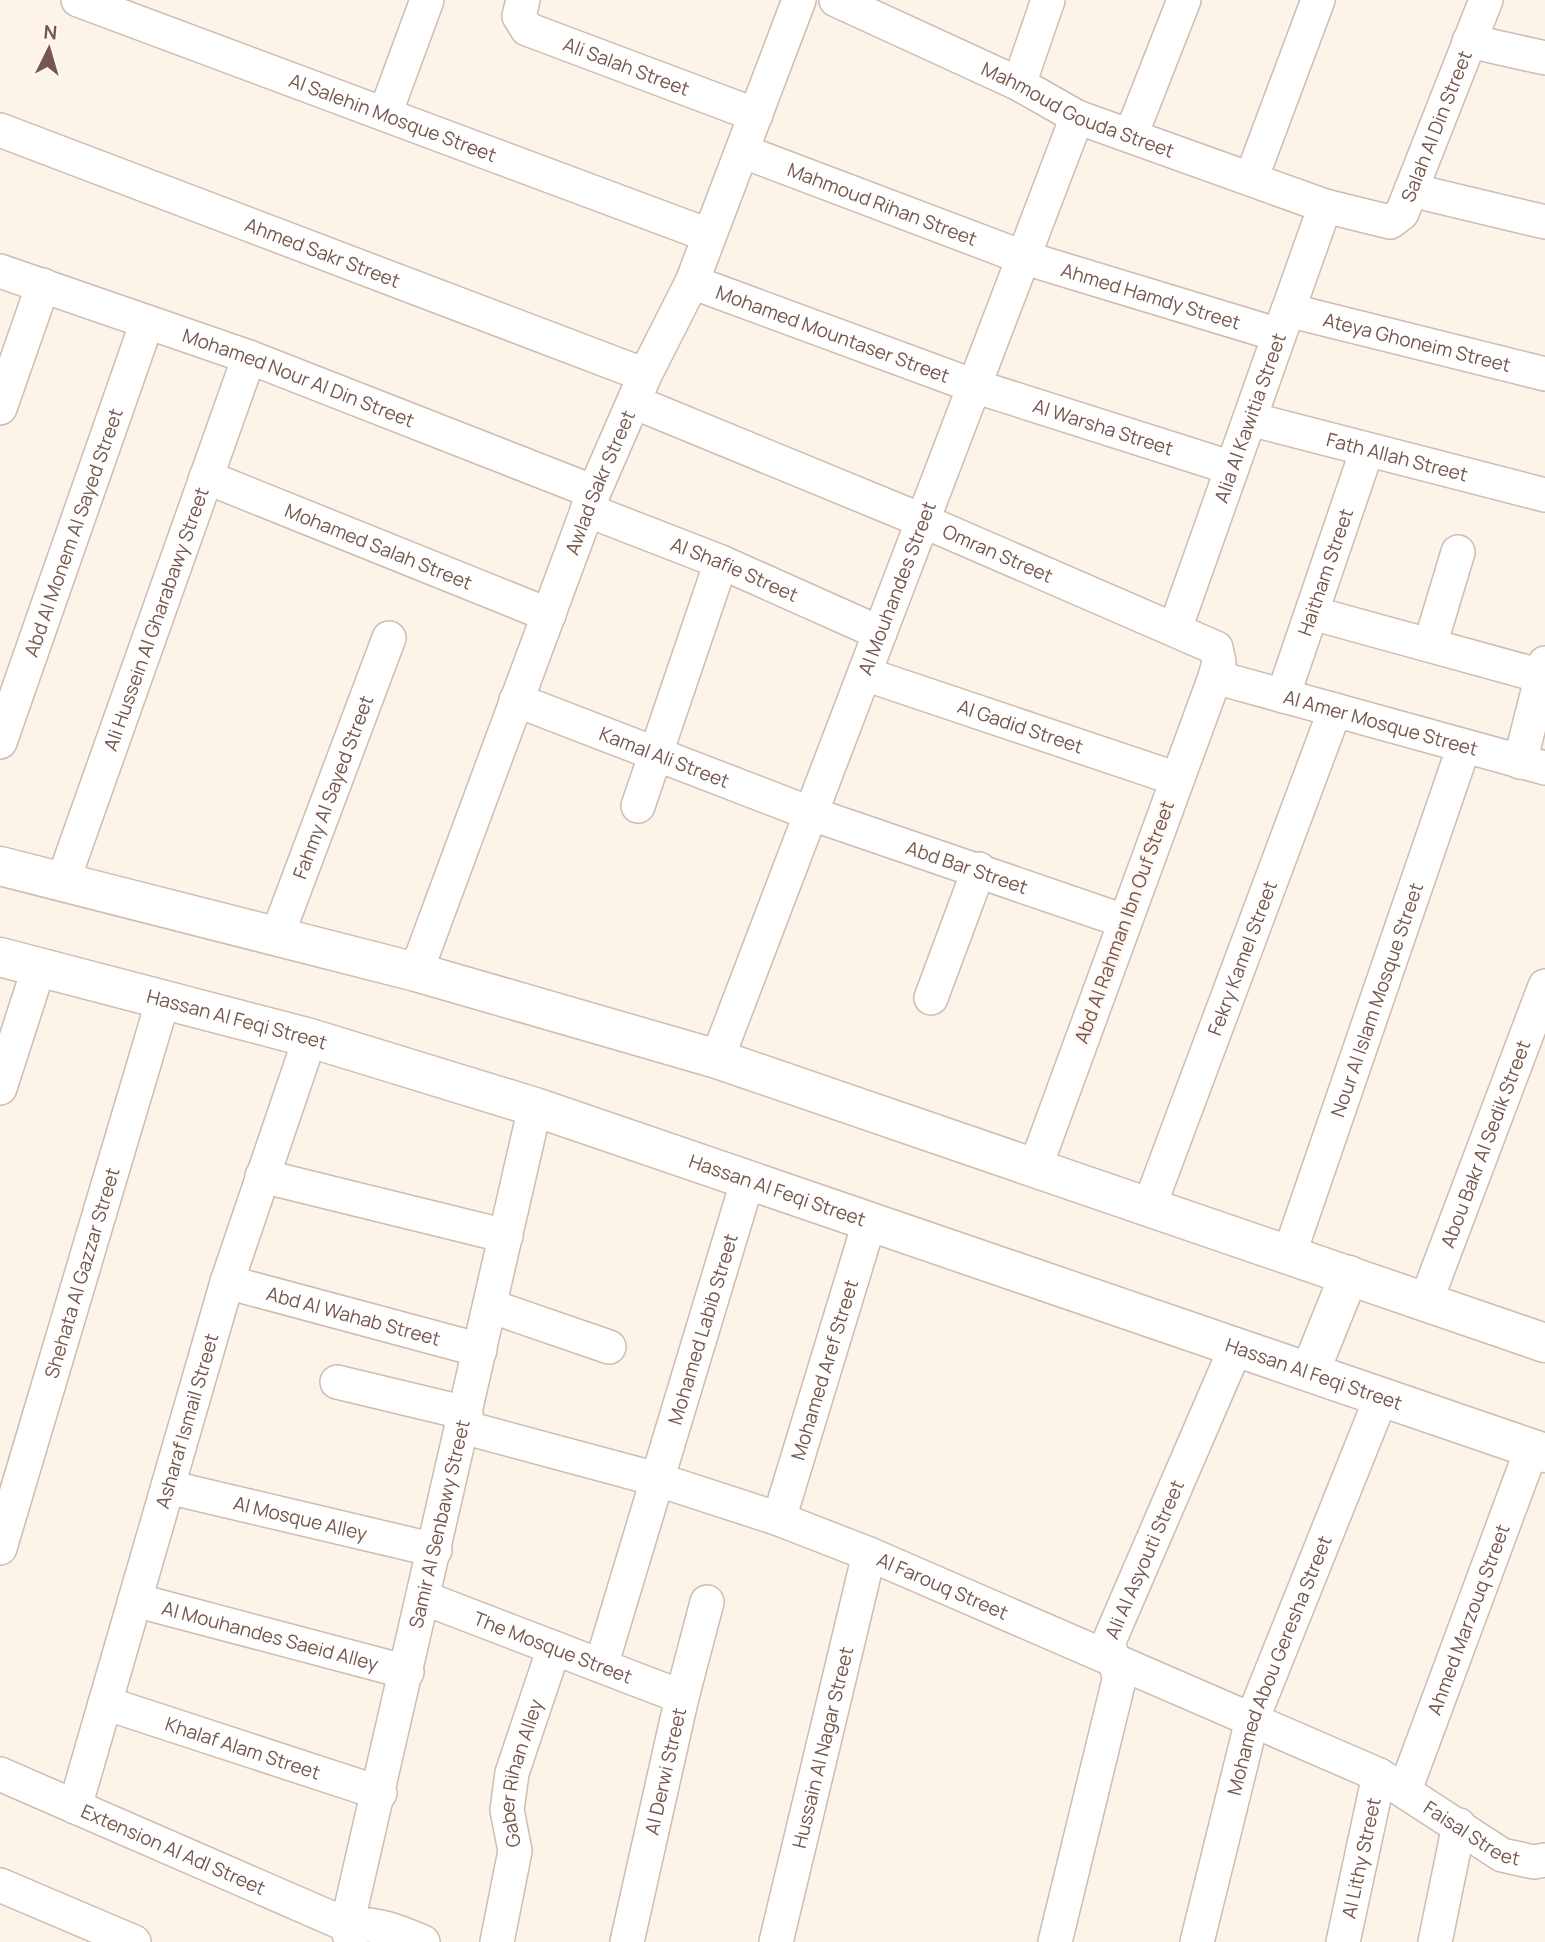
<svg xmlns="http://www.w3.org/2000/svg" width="1545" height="1942" font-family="Manrope,sans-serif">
<rect width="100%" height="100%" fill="#fcf3e9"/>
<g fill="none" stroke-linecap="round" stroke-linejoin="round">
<defs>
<g id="street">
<path id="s1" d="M78 0 708 235"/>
<path id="s2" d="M523 0 519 16 527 29 756 115"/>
<path id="s3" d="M836 0 1019 84 1077 117 1325 206 1390 222 1402 213 1486 0"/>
<path d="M1469 41 1545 58"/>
<path d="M1019 84 1048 0"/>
<path d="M385 114 427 0"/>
<path id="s4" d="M0 130 645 375"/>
<path d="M1131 135 1184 0"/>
<path id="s5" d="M742 151 1022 257 1279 335"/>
<path d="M1251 179 1318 0"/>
<path d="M1411 190 1545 222"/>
<path id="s6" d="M0 271 249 357 594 492"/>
<path id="s7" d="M692 282 974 386 1232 468"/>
<path id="s8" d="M1288 310 1545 374"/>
<path id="s9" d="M634 402 921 520 1216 648 1219 662 1215 677 1035 1168"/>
<path d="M0 408 43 285"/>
<path id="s10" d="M1250 419 1545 495"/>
<path id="s11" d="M206 477 549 615"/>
<path id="s12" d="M587 510 721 562 880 633"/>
<path d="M1312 613 1545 677"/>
<path id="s13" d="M1175 629 1325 206"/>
<path d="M1430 645 1458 552"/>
<path id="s14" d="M865 674 1177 779"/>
<path id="s15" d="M1215 677 1545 768"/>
<path id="s16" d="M1283 696 1367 450"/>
<path id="s17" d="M516 700 812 814 1124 921"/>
<path id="s18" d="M0 742 147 322"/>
<path d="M1520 762 1545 663"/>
<path d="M638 806 721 562"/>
<path id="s19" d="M63 881 249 357"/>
<path id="s20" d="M277 936 389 638"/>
<path id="s21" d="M416 972 594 492 645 375 692 282 799 0"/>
<path d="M931 998 979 869"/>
<path id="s22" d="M717 1059 1077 117"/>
<path d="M0 1088 39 967"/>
<path d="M262 1176 506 1236"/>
<path id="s23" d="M1149 1207 1335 710"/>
<path id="s24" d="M1289 1255 1464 746"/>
<path id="s25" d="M227 1282 480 1350"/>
<path id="s26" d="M1426 1301 1545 986"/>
<path d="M490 1306 609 1347"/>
<path d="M337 1382 466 1413"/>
<path id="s27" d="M463 1427 656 1479 779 1519 869 1554 1379 1775 1502 1855 1534 1862 1545 1860"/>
<path id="s28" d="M168 1487 435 1550"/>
<path id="s29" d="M779 1519 870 1220"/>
<path id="s30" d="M0 1548 163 1000"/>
<path id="s31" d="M424 1598 682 1697"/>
<path id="s32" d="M135 1600 407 1672"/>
<path id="s33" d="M601 1666 748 1179"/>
<path id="s34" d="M105 1703 380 1793"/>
<path id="s35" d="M0 1774 347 1925C376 1922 397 1931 423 1942"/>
<path id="s36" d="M1405 1790 1532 1448"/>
<path id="s37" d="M75 1807 227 1282 310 1038"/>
<path d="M0 1885 134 1942"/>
<path id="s38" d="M351 1942 347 1925 535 1107"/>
<path id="s39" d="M497 1942 515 1851 507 1810 512 1773 554 1648"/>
<path id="s40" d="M627 1942 682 1697 707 1602"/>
<path id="s41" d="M776 1942 869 1554"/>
<path id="s42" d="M1055 1942 1119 1680C1119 1665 1107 1654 1110 1639L1236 1347"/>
<path id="s43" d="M1197 1942 1252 1720 1381 1398"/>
<path id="s44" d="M1343 1942 1379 1775"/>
<path d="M1435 1942 1459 1825"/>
</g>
<g id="secondary">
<path d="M0 866 416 972 717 1059 1545 1343"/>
<path id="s45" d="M0 957 310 1038 535 1107 1545 1453"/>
<path d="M1310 1372 1349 1275"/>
</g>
</defs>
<use href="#street" stroke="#d0bbb1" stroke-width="36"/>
<use href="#secondary" stroke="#d3bbaf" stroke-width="41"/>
<use href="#street" stroke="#fff" stroke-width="33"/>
<use href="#secondary" stroke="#fff" stroke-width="38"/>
</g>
<g text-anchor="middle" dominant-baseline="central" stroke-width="5" stroke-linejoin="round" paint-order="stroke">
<g font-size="19" fill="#76574d" stroke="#fff7f0">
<text stroke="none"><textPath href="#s2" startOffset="138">Ali Salah Street</textPath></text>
<text stroke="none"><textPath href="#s3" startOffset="266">Mahmoud Gouda Street</textPath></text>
<text stroke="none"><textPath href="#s1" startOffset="336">Al Salehin Mosque Street</textPath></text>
<text stroke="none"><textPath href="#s3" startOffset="707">Salah Al Din Street</textPath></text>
<text stroke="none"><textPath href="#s5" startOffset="150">Mahmoud Rihan Street</textPath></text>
<text stroke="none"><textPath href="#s4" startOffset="345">Ahmed Sakr Street</textPath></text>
<text stroke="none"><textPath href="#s5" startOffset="434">Ahmed Hamdy Street</textPath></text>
<text stroke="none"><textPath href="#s7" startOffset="150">Mohamed Mountaser Street</textPath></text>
<text stroke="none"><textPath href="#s8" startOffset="133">Ateya Ghoneim Street</textPath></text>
<text stroke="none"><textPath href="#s6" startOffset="317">Mohamed Nour Al Din Street</textPath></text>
<text stroke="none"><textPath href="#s13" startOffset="224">Alia Al Kawitia Street</textPath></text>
<text stroke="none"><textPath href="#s7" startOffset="436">Al Warsha Street</textPath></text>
<text stroke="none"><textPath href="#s10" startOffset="152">Fath Allah Street</textPath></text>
<text stroke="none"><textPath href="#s21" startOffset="523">Awlad Sakr Street</textPath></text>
<text stroke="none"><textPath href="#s18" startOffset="222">Abd Al Monem Al Sayed Street</textPath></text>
<text stroke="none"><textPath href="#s11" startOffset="186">Mohamed Salah Street</textPath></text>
<text stroke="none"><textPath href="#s9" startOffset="394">Omran Street</textPath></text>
<text stroke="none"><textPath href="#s12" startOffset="159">Al Shafie Street</textPath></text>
<text stroke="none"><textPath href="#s16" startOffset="131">Haitham Street</textPath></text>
<text stroke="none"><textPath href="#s22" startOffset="504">Al Mouhandes Street</textPath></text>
<text stroke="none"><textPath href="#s19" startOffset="278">Ali Hussein Al Gharabawy Street</textPath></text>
<text stroke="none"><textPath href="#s15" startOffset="172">Al Amer Mosque Street</textPath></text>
<text stroke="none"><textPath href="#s14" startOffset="164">Al Gadid Street</textPath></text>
<text stroke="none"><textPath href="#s17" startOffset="159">Kamal Ali Street</textPath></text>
<text stroke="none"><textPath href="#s20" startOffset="159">Fahmy Al Sayed Street</textPath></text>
<text stroke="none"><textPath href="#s17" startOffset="481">Abd Bar Street</textPath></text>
<text transform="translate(1124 922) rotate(-70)">Abd Al Rahman Ibn Ouf Street</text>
<text stroke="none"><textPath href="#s23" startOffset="266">Fekry Kamel Street</textPath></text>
<text stroke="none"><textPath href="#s24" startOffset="270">Nour Al Islam Mosque Street</textPath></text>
<text stroke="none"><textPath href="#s45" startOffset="245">Hassan Al Feqi Street</textPath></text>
<text stroke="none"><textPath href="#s26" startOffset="168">Abou Bakr Al Sedik Street</textPath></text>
<text stroke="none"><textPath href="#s45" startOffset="812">Hassan Al Feqi Street</textPath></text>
<text stroke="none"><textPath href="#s30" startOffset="287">Shehata Al Gazzar Street</textPath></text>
<text stroke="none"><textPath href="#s25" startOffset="131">Abd Al Wahab Street</textPath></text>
<text stroke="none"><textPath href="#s33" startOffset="352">Mohamed Labib Street</textPath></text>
<text stroke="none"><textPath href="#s29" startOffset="156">Mohamed Aref Street</textPath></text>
<text stroke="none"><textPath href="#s45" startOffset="1379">Hassan Al Feqi Street</textPath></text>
<text stroke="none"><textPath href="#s37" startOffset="402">Asharaf Ismail Street</textPath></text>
<text stroke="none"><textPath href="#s28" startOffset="136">Al Mosque Alley</textPath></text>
<text stroke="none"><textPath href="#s38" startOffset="429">Samir Al Senbawy Street</textPath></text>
<text stroke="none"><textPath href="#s42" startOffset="399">Ali Al Asyouti Street</textPath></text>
<text stroke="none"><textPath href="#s27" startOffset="506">Al Farouq Street</textPath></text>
<text stroke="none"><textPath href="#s36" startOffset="182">Ahmed Marzouq Street</textPath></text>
<text stroke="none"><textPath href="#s32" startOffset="140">Al Mouhandes Saeid Alley</textPath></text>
<text stroke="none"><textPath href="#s31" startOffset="138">The Mosque Street</textPath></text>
<text stroke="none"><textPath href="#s43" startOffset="289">Mohamed Abou Geresha Street</textPath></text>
<text stroke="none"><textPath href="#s34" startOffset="145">Khalaf Alam Street</textPath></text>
<text stroke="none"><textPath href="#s41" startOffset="200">Hussain Al Nagar Street</textPath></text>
<text stroke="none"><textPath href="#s40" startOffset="175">Al Derwi Street</textPath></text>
<text stroke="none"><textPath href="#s39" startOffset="173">Gaber Rihan Alley</textPath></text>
<text stroke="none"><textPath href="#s27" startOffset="1092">Faisal Street</textPath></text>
<text stroke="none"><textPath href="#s35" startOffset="189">Extension Al Adl Street</textPath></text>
<text stroke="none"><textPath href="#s44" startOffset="86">Al Lithy Street</textPath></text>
</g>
</g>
<g transform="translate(49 49) rotate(5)" stroke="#fff7f0" stroke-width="5" paint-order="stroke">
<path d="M0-5L12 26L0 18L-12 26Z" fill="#76574d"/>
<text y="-10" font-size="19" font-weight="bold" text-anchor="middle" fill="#76574d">N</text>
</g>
</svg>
